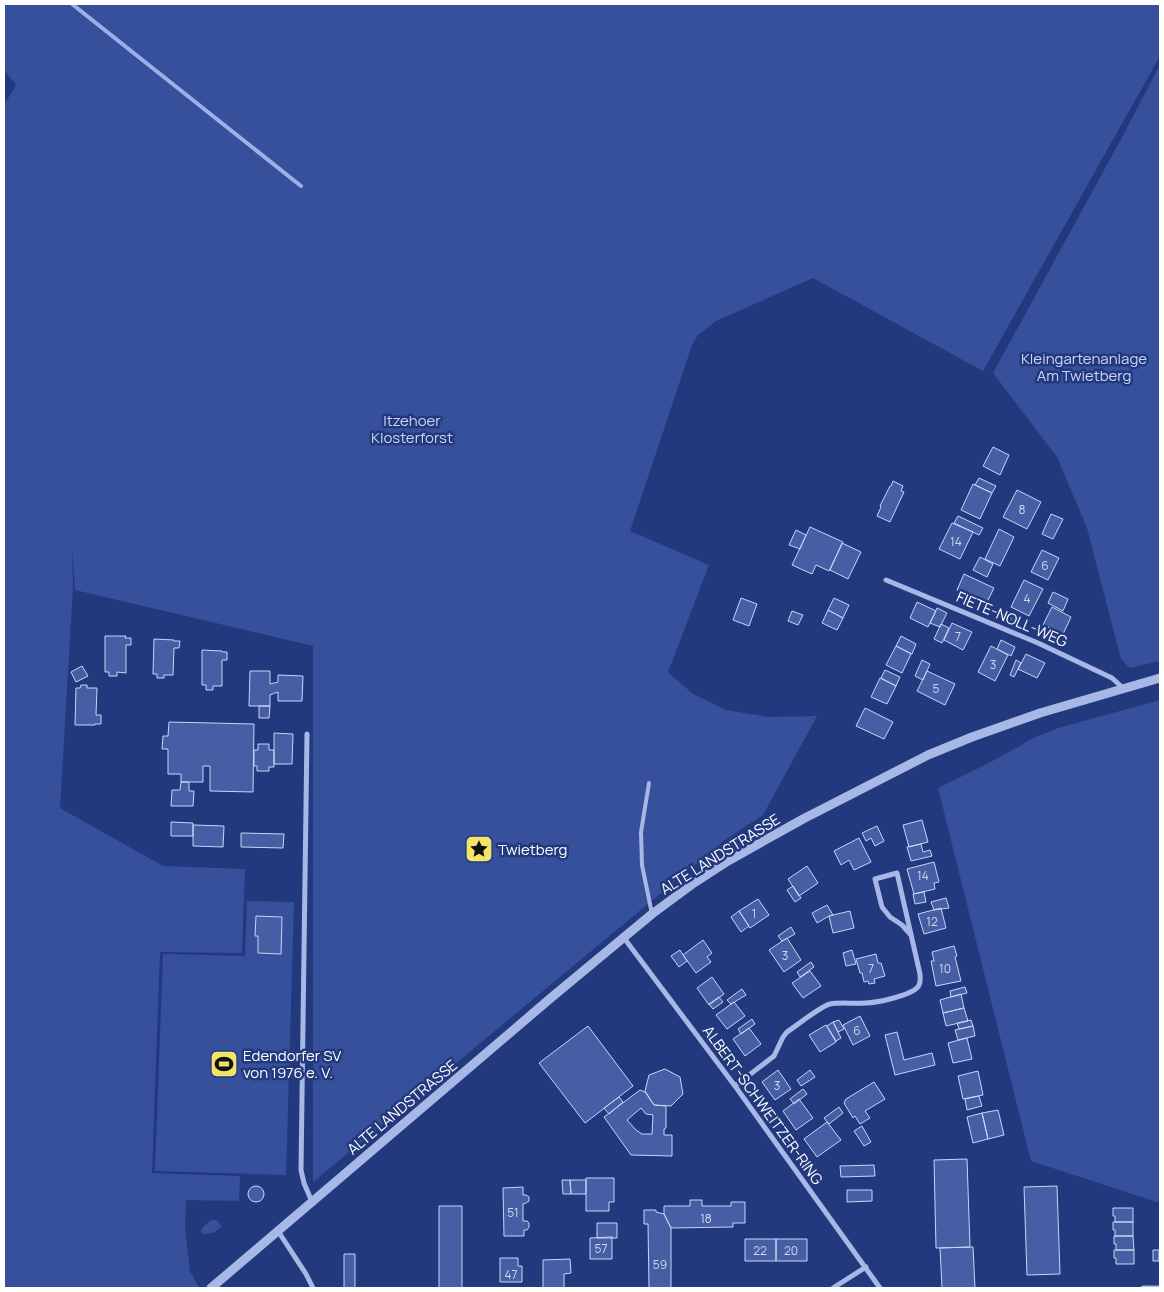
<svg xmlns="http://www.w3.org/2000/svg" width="1164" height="1292" font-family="Manrope,sans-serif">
<rect width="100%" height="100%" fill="#22397d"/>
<path fill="#36509b" d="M4 4H1160V56L983 371 813 278 716 321 698 335 692 345 630 531 709 565 668 672 693 694 726 710 768 717 817 716 763 815 725 840 313 1182V646L75 590 72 548 73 586 60 808 163 866 245 869 242 953 160 952 152 1173 240 1176 239 1201 186 1200 185 1228 190 1271 199 1288H4V105L16 85 4 70Z
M1160 65V661L1130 668 1121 659 1087 528 1057 457 993 373 1120 141Z
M1160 700V1203L1031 1161 938 788 985 765 1020 746 1029 740 1058 728Z
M247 901 294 902 286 1175 155 1171 163 954 245 956Z
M211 1220H217L222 1227 213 1233 202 1234 201 1231 203 1227Z"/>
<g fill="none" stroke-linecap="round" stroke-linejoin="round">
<path stroke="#9bb0e7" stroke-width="4" d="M72 4 301 186"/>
</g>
<path fill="#465fa4" stroke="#cad5f5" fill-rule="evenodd" d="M993 447 1009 455 1000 475 983 466Z
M979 478 996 486 992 493 975 485Z
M893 481 903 486 901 491 904 492 890 522 877 516 881 507 880 506 890 486H891Z
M973 484 992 493 980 519 961 510Z
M1017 490 1041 502 1027 529 1003 517Z
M1051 514 1063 519 1053 539 1042 534Z
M958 516 983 528 979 535 954 523Z
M952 523 973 532 960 559 939 549Z
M810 527 843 542 829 571 816 565 812 574 792 565Z
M999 529 1014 537 1000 566 985 559Z
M796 530 806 535 800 549 789 545Z
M842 543 861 552 848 579 830 570Z
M1042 550 1059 558 1048 580 1031 572Z
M980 557 993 564 987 577 973 570Z
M964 574 994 588 986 604 957 590Z
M1024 580 1043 589 1029 616 1011 607Z
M1053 592 1068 599 1063 611 1048 603Z
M741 598 757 604 749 626 733 620Z
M834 598 849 605 843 618 828 610Z
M917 602 936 611 928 627 910 618Z
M1052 607 1071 617 1063 634 1043 625Z
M937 608 947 613 940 627 930 623Z
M1006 609 1020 616 1014 626 1001 619Z
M828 610 843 618 837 630 822 623Z
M792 611 803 615 798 625 788 621Z
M952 623 972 632 963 650 944 640Z
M941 624 949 628 942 643 934 639Z
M105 636H126L125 638H131V645H126V673L117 672V676H109V672H105Z
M901 636 916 644 912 654 896 646Z
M154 639 174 640V641H180L179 648H174L173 675H164V678H157V674H153Z
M1001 640 1015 647 1011 656 997 649Z
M896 646 911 654 902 673 886 665Z
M991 646 1008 655 995 681 978 672Z
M202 650 222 651V652H227V660H222V686H213V690H206V685H202Z
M1026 654 1045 663 1037 678 1018 669Z
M922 660 930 664 923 680 915 676Z
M1016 660 1021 663 1014 677 1010 675Z
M82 666 88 676 76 682 71 672Z
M885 670 900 677 896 686 881 678Z
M250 671H270V684L278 682V675L303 676 302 701H278V692L270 695V706H249Z
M927 671 955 684 945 705 917 691Z
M880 678 896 686 887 704 871 697Z
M81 685H87V688H97L96 715H101V724H95V725H75L76 688H80Z
M259 706H270L269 718H259Z
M865 708 893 722 884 739 856 726Z
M169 722 254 724 253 792 210 791V766H203V782H181V774H168V749H162L163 736H168Z
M274 733 293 734 292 764H274Z
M258 744H269V750H274V767H269V771H257V766H254V750H258Z
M181 782H189V791H194L193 806H171L172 790H180Z
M922 820 928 842 909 847 903 825Z
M171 822 193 823V836H171Z
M193 825 224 826 223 847 193 846Z
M877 826 884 841 875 846 871 838 866 841 862 833Z
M241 833 284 834 283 848 241 847Z
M859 838 871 862 854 870 849 860 841 865 834 851Z
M921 844 923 852 930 850 932 856 911 861 907 847Z
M934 862 939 882 934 883 935 889 914 894 907 869Z
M807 866 818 883 799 896 788 879Z
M793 886 801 898 795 902 787 890Z
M924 892 926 902 915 904 913 894Z
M946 898 949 908 934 910 931 902Z
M758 899 769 915 750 928 739 911Z
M827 905 833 915 829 916 817 923 812 913Z
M941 908 946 928 924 934 918 914Z
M739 911 749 926 741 932 731 917Z
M850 911 854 928 833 933 829 916Z
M256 916 282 917 281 954 258 953V936H255Z
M791 927 795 934 782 941 778 936Z
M787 938 801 960 784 972 769 950Z
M703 940 712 953 707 957 711 962 696 973 683 955Z
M954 946 957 956 955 957 961 981 936 986 931 961H934L932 952Z
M680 950 687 961 679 967 671 956Z
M852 950 856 964 846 966 843 953Z
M876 954 878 963H881L885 976 874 979 875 983 869 984 868 981 864 982 862 973H860L856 959Z
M811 962 814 967 800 977 797 972Z
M810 971 821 986 803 998 792 983Z
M712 977 724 994 709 1005 697 988Z
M965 987 967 993 951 997 950 991Z
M742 989 746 995 731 1004 727 1000Z
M961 994 964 1008 943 1013 940 1000Z
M719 997 723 1002 713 1009 709 1004Z
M734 1002 745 1016 727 1029 716 1015Z
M964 1008 968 1021 946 1026 943 1013Z
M860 1016 870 1036 853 1045 843 1025Z
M752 1019 755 1024 741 1034 738 1029Z
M839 1020 844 1029 838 1032 833 1022Z
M971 1020 973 1026 959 1029 957 1023Z
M833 1022 841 1038 836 1041 827 1026Z
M826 1025 836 1042 820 1052 809 1035Z
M588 1026 633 1086 585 1123 539 1063Z
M973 1026 975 1036 958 1040 955 1030Z
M749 1028 761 1044 745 1056 733 1039Z
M897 1032 904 1060 932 1053 935 1065 895 1075 885 1035Z
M967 1038 972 1059 953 1063 948 1043Z
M665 1069 680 1077 683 1094 671 1106 654 1105 645 1091 649 1075Z
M778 1070 791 1089 775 1100 762 1082Z
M810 1070 815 1077 801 1086 797 1080Z
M978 1071 983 1095 963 1099 958 1076Z
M874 1082 885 1099 865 1111 870 1118 860 1124 855 1116 853 1118 844 1103 846 1099Z
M803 1089 807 1094 794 1104 790 1099Z
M640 1090 645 1092 654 1105 666 1106V1128L664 1129V1135H672V1156L631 1155 604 1117ZM641 1108 646 1114 653 1115 652 1134H642L636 1130 627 1120Z
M979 1096 982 1106 967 1110 965 1099Z
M619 1097 623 1102 609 1114 604 1108Z
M799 1099 813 1118 796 1130 783 1111Z
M839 1107 843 1113 829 1124 824 1118Z
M998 1110 1004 1135 988 1139 982 1113Z
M982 1113 988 1139 973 1143 967 1117Z
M827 1122 841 1140 817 1157 804 1139Z
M862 1126 871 1142 864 1146 854 1131Z
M967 1159 970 1247 936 1248 934 1160Z
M874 1165 875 1176 841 1177 840 1166Z
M586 1178H614V1202H609V1211H586Z
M562 1180H570L571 1194H563Z
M570 1180H586V1194H571Z
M1057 1186 1060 1274 1027 1275 1024 1187Z
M248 1194a8 8 0 1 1 16 0a8 8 0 1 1-16 0Z
M523 1187V1195H526L529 1197V1201L526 1203 523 1204V1221H527L529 1223V1227L527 1230H524V1236H504L503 1188Z
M847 1190H872V1201L847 1202Z
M690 1200H702V1206H731V1202H745V1223H733V1227L671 1228 664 1214V1206H690Z
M439 1206H462V1288H439Z
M1113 1208H1133V1222H1115V1216H1113Z
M644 1210H656V1212L664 1214 671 1228V1288H649L648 1224H644Z
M1113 1222H1133V1236H1115V1230H1113Z
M597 1223H617V1238H597Z
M1114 1236H1133L1134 1250H1116V1244H1114Z
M612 1237V1259H590V1238Z
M745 1239H776V1261H745Z
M776 1239H807V1261H776Z
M973 1247 975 1288H942L940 1248Z
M1114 1250H1134V1264H1116V1258H1114Z
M1153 1250H1159V1261H1153Z
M344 1254H355V1288H344Z
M500 1258H518V1266H522V1282H500Z
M570 1259 571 1273 564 1274V1288H543V1260Z"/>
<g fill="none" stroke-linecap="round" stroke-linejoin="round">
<path stroke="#a7b7e6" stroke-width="4" d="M649 783 641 832 642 865 652 914"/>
<path stroke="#a7b7e6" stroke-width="5" d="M886 580 1038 643 1112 678 1123 688
M307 734 301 1170 304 1183 312 1202
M624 938 735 1086 880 1288
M735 1086 774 1056 783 1037 787 1032C796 1026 821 1006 830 1004 841 1002 854 1004 865 1003 876 1003 915 995 919 985 921 981 920 977 920 974L897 873 875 879 882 907 890 917 902 925 911 935
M278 1231 306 1274 313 1288
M833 1288 866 1267
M1143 1288H1158"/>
<path stroke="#a7b7e6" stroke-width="9" d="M211 1288 552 997 652 914 694 883 728 861 803 819 928 755 972 737 1040 713 1160 678"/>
</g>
<defs>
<symbol id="sight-square" viewBox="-11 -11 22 22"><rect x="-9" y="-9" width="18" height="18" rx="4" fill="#f2e469" stroke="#22397d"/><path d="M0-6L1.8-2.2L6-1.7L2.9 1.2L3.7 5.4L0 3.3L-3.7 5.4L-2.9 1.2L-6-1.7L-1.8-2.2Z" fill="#111"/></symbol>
<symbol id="stadium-square" viewBox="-11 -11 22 22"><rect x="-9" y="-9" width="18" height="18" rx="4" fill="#f2e469" stroke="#22397d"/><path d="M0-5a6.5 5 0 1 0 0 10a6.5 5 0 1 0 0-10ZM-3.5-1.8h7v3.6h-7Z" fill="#111"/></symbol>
</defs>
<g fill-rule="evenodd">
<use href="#sight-square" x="463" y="833" width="32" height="32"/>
<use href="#stadium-square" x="208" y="1048" width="32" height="32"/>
</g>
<g text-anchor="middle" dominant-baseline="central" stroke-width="5" stroke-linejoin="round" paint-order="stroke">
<g font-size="12" fill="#d1d7e8">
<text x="1022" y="509">8</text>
<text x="956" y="541">14</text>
<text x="1045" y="565">6</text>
<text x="1027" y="598">4</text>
<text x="958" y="636">7</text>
<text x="993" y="664">3</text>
<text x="936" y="688">5</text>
<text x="923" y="875">14</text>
<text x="754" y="913">1</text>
<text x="932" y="921">12</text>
<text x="785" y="955">3</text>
<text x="871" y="968">7</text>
<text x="945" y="968">10</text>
<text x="857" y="1030">6</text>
<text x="777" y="1085">3</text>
<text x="513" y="1212">51</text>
<text x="706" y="1218">18</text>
<text x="601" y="1248">57</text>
<text x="760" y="1250">22</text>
<text x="791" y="1250">20</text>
<text x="660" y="1264">59</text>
<text x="511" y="1274">47</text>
</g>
<g font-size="15" fill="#cad5f5" stroke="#22397d">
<text x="1084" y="358">Kleingartenanlage<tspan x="1084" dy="17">Am Twietberg</tspan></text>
<text x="412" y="420">Itzehoer<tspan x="412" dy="17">Klosterforst</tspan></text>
</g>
<g font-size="15" fill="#fff" stroke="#22397d">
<text transform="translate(1012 619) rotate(23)">FIETE-NOLL-WEG</text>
<text transform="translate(720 854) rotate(-32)">ALTE LANDSTRASSE</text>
<text transform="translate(763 1105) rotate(54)">ALBERT-SCHWEITZER-RING</text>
<text transform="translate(402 1107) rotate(-40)">ALTE LANDSTRASSE</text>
</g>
<g font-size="15" fill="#fff" stroke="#22397d" text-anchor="start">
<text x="498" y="849">Twietberg</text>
<text x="243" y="1055">Edendorfer SV<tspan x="243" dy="17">von 1976 e. V.</tspan></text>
</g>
</g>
<rect width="1164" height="1292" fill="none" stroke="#ffffff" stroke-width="10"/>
</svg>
